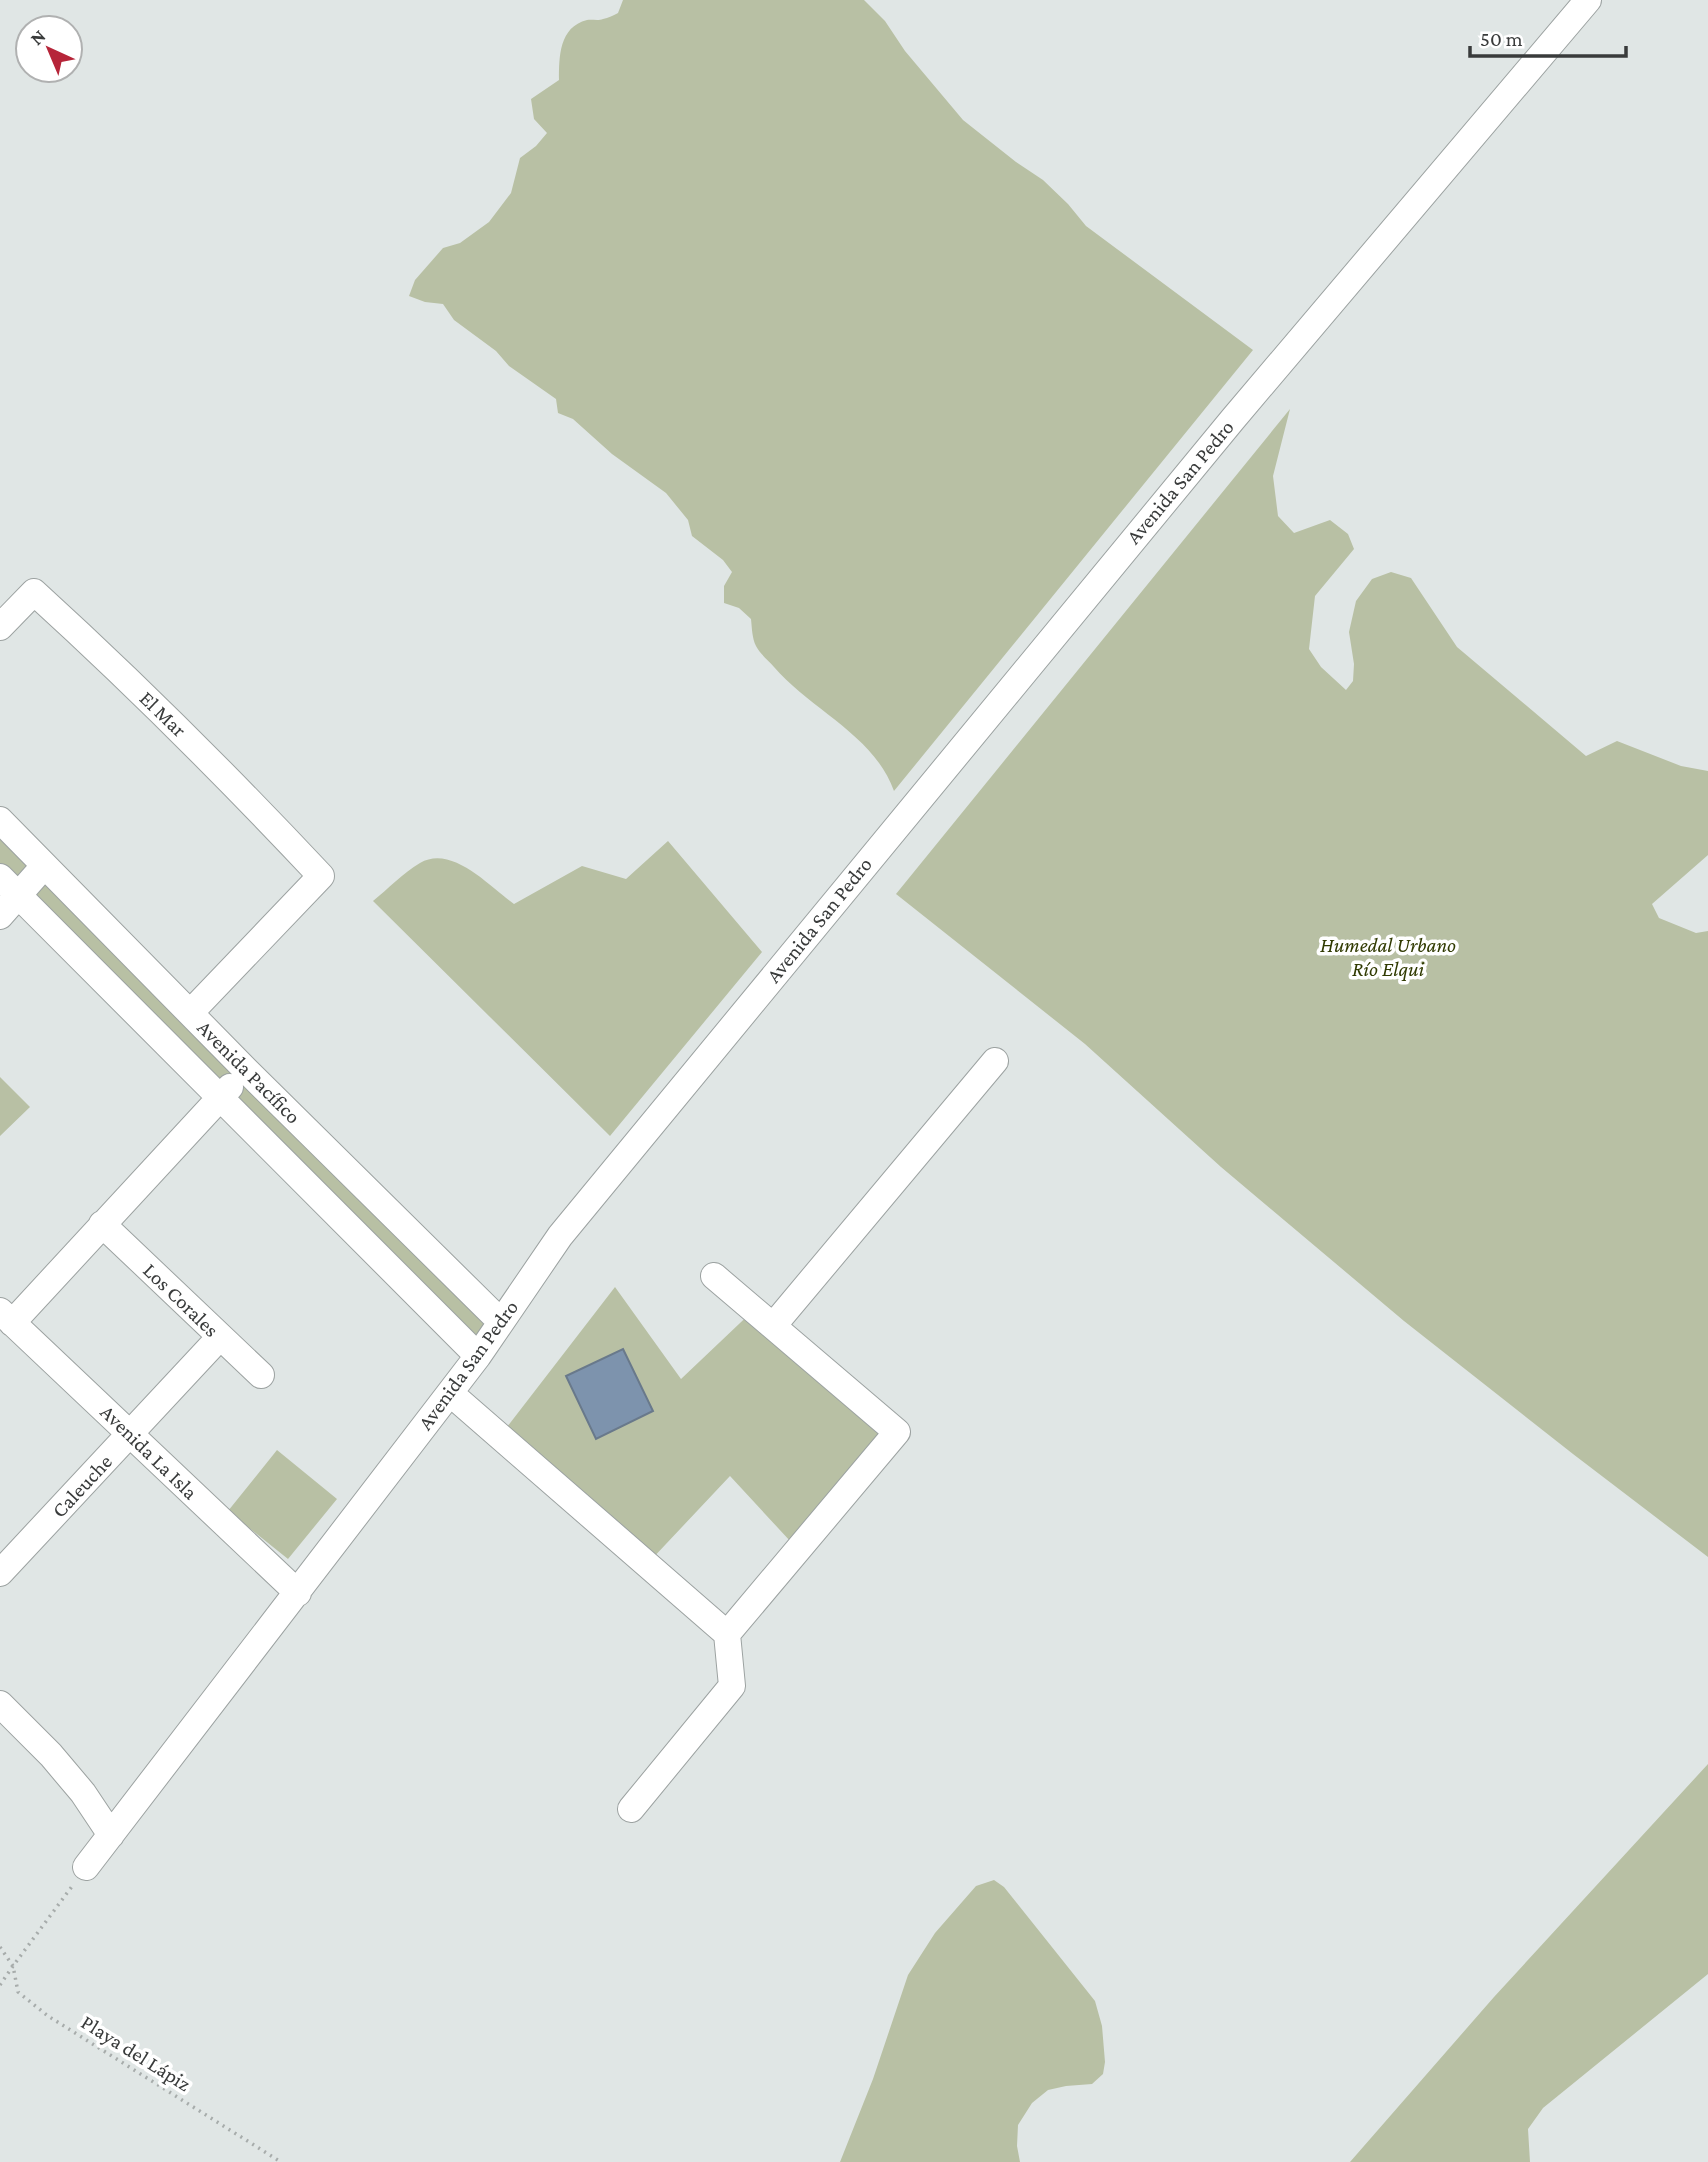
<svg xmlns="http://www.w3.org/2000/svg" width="1708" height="2162" font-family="'Crimson Pro',serif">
<rect width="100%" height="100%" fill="#e0e6e5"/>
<path fill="#b8c0a4" d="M623 0H864L885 21 905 51 963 120 1016 162 1043 180 1068 204 1086 226 1253 350 894 791C874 735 811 710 774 667 768 660 760 654 756 646 752 638 752 628 751 619L739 608 724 603V586L732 572 723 560 692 536 688 520 666 493 612 454 573 419 558 413 556 399 509 366 496 351 454 320 443 304 425 302 409 296 415 280 443 248 460 243 489 222 511 193 520 158 536 146 547 133 534 119 531 99 559 80C559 57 559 27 587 20 592 19 598 21 603 19 608 18 614 15 618 13Z
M1290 409 1273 476 1278 516 1294 533 1330 520 1348 534 1354 549 1315 596 1309 649 1321 667 1346 690 1353 681 1354 664 1349 632 1356 601 1372 579 1391 572 1411 578 1457 647 1586 756 1617 741 1681 766 1708 771V855L1652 904 1659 918 1696 933 1708 931V1557L1573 1454 1404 1321 1221 1167 1085 1044 896 894Z
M0 832 490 1323 477 1343 0 865Z
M668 841 762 952 610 1136 373 901C388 889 403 873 420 863 452 844 490 887 514 904L582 866 626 879Z
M0 1077 30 1107 0 1136Z
M615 1287 681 1379 759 1305 898 1440 803 1555 730 1476 650 1561 500 1436Z
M277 1450 337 1499 288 1559 228 1511Z
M1708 1764V1974L1543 2108 1528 2129 1530 2162H1350L1494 1997Z
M994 1880 1004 1887 1095 2001 1102 2026 1105 2062 1103 2074 1092 2084 1066 2086 1048 2090 1032 2103 1018 2125 1017 2146 1020 2162H840L873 2079 908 1975 935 1933 976 1886Z"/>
<path fill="#7d93ad" stroke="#69798b" stroke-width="2" d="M623 1349 653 1411 596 1439 566 1376Z"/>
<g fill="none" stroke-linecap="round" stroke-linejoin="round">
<defs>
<path id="minor" d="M0 627 34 592C134 683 229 778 321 876L190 1013
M0 820 246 1070 501 1322
M0 877 478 1356
M0 916 44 866
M102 1224 261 1375
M714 1276 897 1432 727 1634
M0 1311 298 1593
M12 1323 230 1087
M773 1326 995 1061
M450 1393 727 1634 732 1686 631 1809
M0 1573 220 1337
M0 1704 51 1755 83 1793 111 1835
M86 1867 478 1356 560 1236 1233 419 1588 0"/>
</defs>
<use href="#minor" stroke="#9ca2a1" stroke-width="28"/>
<path stroke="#a7acab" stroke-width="3.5" stroke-dasharray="2 5" stroke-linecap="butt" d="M0 1947 13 1966 73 1885
M0 1985 13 1966 18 1992 48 2016 281 2162"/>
<use href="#minor" stroke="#fff" stroke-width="26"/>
</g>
<g text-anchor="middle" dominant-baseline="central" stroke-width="7" stroke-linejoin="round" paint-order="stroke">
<g font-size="21" fill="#393b3b" stroke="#fff">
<text transform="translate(1180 482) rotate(-50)">Avenida San Pedro</text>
<text transform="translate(163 714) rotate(44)">El Mar</text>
<text transform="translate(819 920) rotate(-51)">Avenida San Pedro</text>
<text transform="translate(249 1072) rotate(45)">Avenida Pacífico</text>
<text transform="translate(181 1300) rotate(44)">Los Corales</text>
<text transform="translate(468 1365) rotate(-54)">Avenida San Pedro</text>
<text transform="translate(149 1452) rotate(44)">Avenida La Isla</text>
<text transform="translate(82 1486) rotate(-47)">Caleuche</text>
<text transform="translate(136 2053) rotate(32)">Playa del Lápiz</text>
</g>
<g font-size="21" font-style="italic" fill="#303a01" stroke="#fff">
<text x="1388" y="945">Humedal Urbano<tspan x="1388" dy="24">Río Elqui</tspan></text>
</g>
</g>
<g transform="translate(49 49) rotate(316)"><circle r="33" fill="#ffffff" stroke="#b0b1b1" stroke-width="2"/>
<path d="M0-5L12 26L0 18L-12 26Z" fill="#b62539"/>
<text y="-10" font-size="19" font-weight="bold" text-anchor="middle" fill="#393b3b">N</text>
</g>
<path d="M1470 46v10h156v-10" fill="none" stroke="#393b3b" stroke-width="3.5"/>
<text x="1480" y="46" font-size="21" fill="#393b3b" stroke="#ffffff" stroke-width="5" paint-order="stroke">50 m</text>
</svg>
